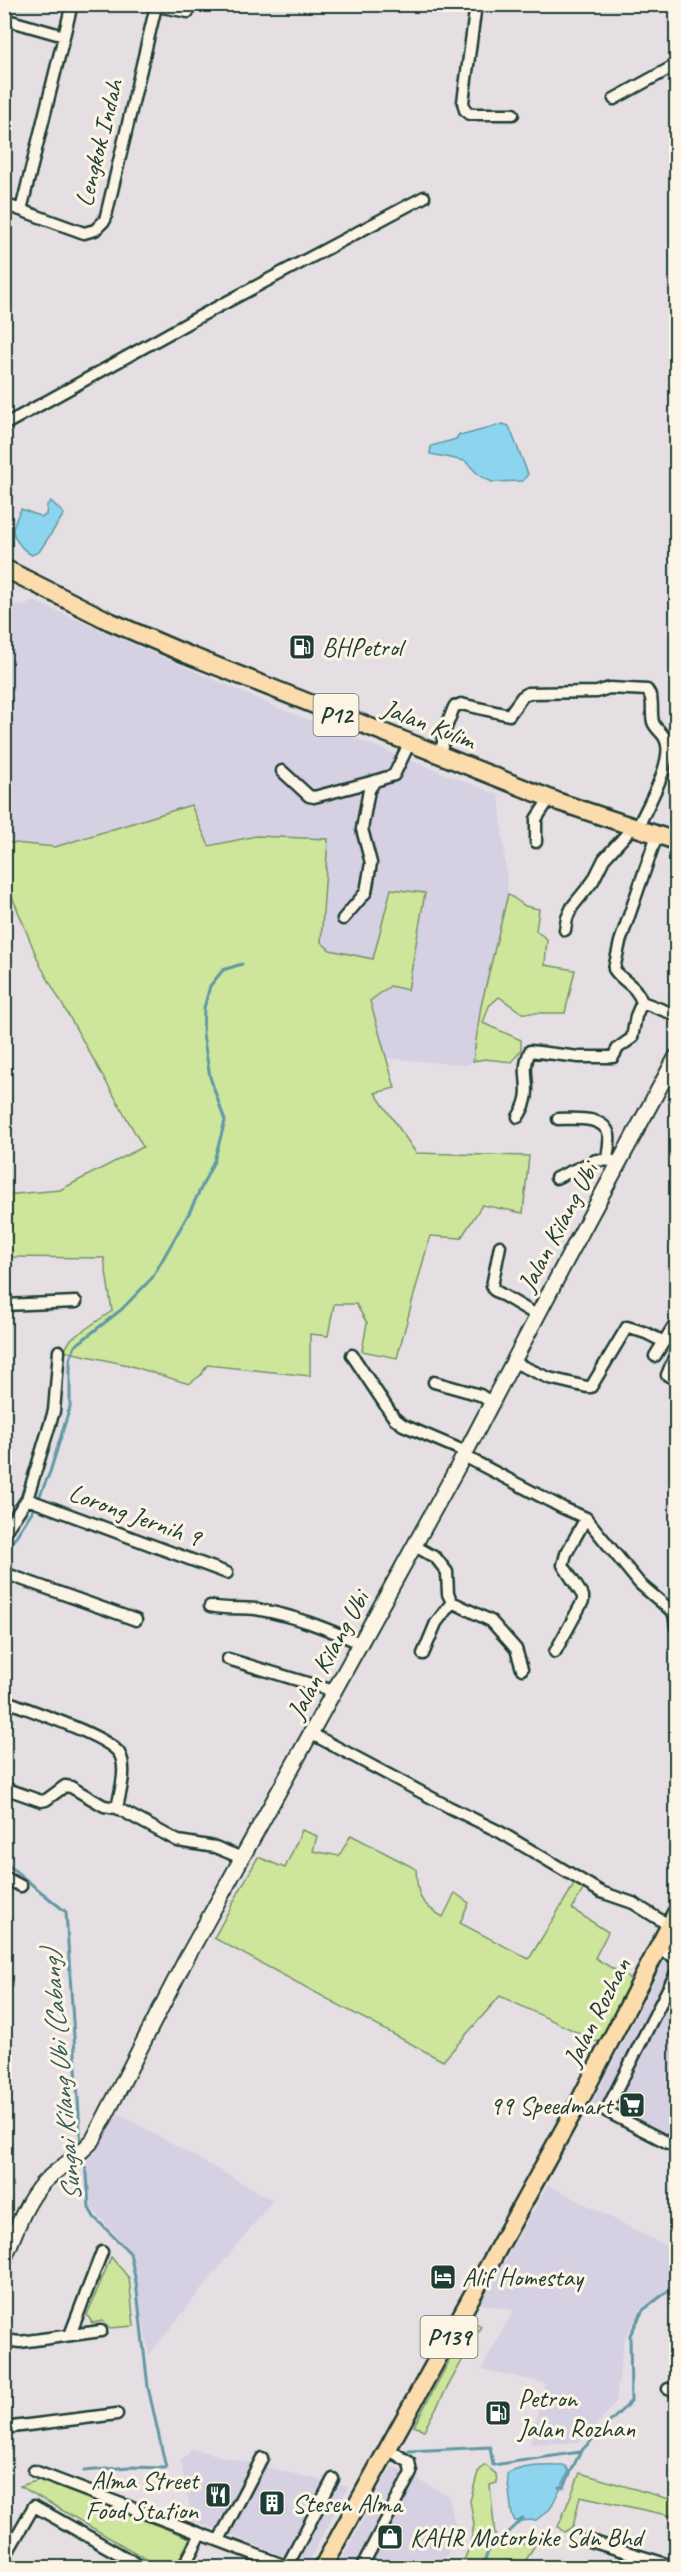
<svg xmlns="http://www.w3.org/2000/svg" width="681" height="2572" font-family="Caveat,sans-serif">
<rect width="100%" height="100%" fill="#e5dfe3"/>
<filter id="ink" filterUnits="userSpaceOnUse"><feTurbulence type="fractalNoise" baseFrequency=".0167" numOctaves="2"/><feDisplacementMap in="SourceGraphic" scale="12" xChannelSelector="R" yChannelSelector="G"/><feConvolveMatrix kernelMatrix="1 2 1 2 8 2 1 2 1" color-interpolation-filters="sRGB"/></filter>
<g filter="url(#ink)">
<path fill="#d5d0e2" d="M32 600 283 710 499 795 508 894 481 1006 473 1061 467 1065 385 1058 370 1000 390 985 408 990 391 889 373 959 330 950 321 942 256 836 209 846 191 805 55 847 5 842 4 602 25 606Z
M670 1950 676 1953V2153L589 2109Z
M117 2113 273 2200 149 2355 131 2252 91 2207 87 2157 94 2155Z
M548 2185 676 2251V2288L642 2307 624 2339 616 2402 588 2435 580 2442 530 2444 545 2383 481 2369 514 2310 480 2304Z
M192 2449 348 2487 307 2565 192 2520 181 2461Z
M392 2466 449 2496 456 2530 443 2567 337 2568Z"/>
<path fill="#cde69c" stroke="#769268" stroke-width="1.5" d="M191 805 209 846 256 836 328 839 321 942 330 950 373 959 391 889 425 893 408 990 390 986 370 1001 395 1088 375 1093 416 1153 529 1156 523 1213 482 1205 461 1238 430 1236 397 1358 362 1351 367 1323 356 1304H334L328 1336 310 1334V1376L207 1365 201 1375 189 1384 128 1365 64 1351 71 1339 112 1311 104 1258 5 1257V1195L60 1190 143 1147 40 965 5 879V842L55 847Z
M508 894 525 906 539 909 536 931 547 939 545 965 575 970 565 1013H522L499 997 489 1006 483 1023 521 1040V1050L512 1062 485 1059 473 1061 481 1006Z
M302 1830 317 1836 313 1851 339 1856 351 1835 416 1869C417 1896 419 1903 443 1917L455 1893 469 1903 460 1923 529 1959 575 1883 584 1888 572 1909 608 1932 595 1958 632 1980 600 2043 500 1996 443 2061 214 1938 258 1857 285 1868Z
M111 2257 129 2278 134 2326 109 2328 103 2321 92 2323 87 2315Z
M471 2321 481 2326 424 2430 414 2426Z
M485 2465 496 2474 497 2483 490 2485 495 2535 504 2545 536 2543 522 2567H461L470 2546 474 2524 470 2501 478 2472Z
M580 2473 676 2501V2517L580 2496 573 2527 564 2532 558 2527Z
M39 2480 190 2538 175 2567H160L20 2486Z"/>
<path fill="#8dd5ee" stroke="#6198a4" stroke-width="1.5" d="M503 424 509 426 528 474 523 481 492 482 480 476 465 461 430 454 431 446 456 439 459 434 464 435Z
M51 501 64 514 39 552 32 555C26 552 24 550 20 545 8 531 14 524 21 509L42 517 46 515 47 505Z
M566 2466 569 2471 550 2509 536 2520 515 2521 512 2515 507 2474C523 2464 548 2466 566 2466Z"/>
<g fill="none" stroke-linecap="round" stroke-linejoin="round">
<path stroke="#6198a4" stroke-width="3" d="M40 1495 50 1472 70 1407V1359L75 1346 122 1309 152 1278 189 1213 214 1161 225 1121 210 1077 203 1034 204 1008 210 986 223 970 242 964
M4 1555 33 1510
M4 1862 66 1912 81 2146
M82 2155 87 2174 89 2208 94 2217 130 2253 136 2282 148 2387 166 2468 129 2467 84 2471
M409 2451 490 2447 493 2465 580 2452 631 2401 630 2335 643 2310 668 2291 676 2289
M559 2487H564L580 2452
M481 2568 489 2550 523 2518"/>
<defs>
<path id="street" d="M476 4 463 102 465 110 469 114H513
M152 5 188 12
M4 19 64 36
M614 99 676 65
M4 204 84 233 95 230 105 220 156 6
M21 210 72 4
M4 425 193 320 424 197
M439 756 443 743V735L454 707 461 704 509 715 522 697 528 693 597 692 609 688 647 690C655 700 650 710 653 722 655 729 664 733 666 741 674 762 646 808 637 829
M282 771 309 796 314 797 375 781
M657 835 620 942 614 969C624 984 635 983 642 1002L676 1015
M536 842V819L550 798
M343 919 366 892 371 863 362 829 369 790 375 781 394 775 409 744
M565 930 567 918 572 907 593 881 604 859 633 827
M518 1117C537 1088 518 1076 530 1051L579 1057H613L618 1048 632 1038 636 1016 642 1002
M558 1119C573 1119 604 1115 609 1135 610 1142 608 1152 607 1159
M556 1178 596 1160 614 1161
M500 1246 492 1286 494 1290 538 1316
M4 1305 76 1302
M676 1353 667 1375 676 1380
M352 1355 394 1418 403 1425 466 1452
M655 1356 673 1327H676
M513 1362 549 1378 587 1387H591L627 1327 646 1333 664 1342
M434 1382 480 1395 492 1403
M464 1456 563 1508 586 1518 640 1584 674 1613 676 1627
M27 1499 227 1573
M4 1533 27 1499 54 1411 59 1351
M415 1546 436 1558 447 1572 448 1594 452 1602 491 1621 516 1649 522 1669
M4 1573 136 1620
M210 1606C228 1610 240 1607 256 1609 296 1616 325 1628 362 1644
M555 1652 583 1601V1596L563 1565 566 1554 586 1518
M423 1654 436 1623 452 1602
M228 1659 334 1691
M4 1700C28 1710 106 1735 119 1753 128 1767 120 1792 117 1808L178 1841 215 1847 242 1858
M312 1734 449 1807 500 1832 601 1892 633 1903 670 1926
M7 1789 41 1801 46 1800 65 1786 71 1787 104 1806 117 1808
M4 1877 21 1886
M658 1949 676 1958
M676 1973 606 2111 676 2147
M70 2335 102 2252
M4 2340 20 2342 101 2331
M668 2389 676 2392
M4 2428 117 2414
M34 2471 291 2568
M219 2540 262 2458
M587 2540 676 2567
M4 2558 34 2506 144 2568
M183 2568 201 2534
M286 2568 333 2479
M361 2568 411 2473 409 2462 388 2449"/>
<path id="secondary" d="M4 2259C15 2234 24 2204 43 2183 59 2167 78 2157 93 2140L185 1961 466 1452 566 1261 676 1057"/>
<path id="primary" d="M4 568 109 621 186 654 559 802 676 841
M322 2568 581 2098 676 1913"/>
</defs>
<use href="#street" stroke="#1f3d34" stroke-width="15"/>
<use href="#secondary" stroke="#1f3d34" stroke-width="18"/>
<use href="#primary" stroke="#1f3d34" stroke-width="21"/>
<use href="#street" stroke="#fcf5e5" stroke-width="10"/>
<use href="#secondary" stroke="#fcf5e5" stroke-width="14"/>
<use href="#primary" stroke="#fcdcac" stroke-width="16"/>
</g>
</g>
<defs>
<symbol id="fuel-square" viewBox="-11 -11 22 22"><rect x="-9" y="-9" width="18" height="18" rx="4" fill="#1f3d34" stroke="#fcf5e5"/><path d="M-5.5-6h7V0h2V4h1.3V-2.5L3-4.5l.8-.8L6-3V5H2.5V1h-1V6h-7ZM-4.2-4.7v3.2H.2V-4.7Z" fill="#fff"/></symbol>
<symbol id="supermarket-square" viewBox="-11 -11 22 22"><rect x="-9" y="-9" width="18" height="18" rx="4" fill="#1f3d34" stroke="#fcf5e5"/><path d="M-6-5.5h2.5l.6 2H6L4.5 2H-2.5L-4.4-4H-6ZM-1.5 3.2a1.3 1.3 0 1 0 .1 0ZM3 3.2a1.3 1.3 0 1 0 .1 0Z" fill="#fff"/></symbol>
<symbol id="hotel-square" viewBox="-11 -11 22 22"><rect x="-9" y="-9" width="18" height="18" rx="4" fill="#1f3d34" stroke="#fcf5e5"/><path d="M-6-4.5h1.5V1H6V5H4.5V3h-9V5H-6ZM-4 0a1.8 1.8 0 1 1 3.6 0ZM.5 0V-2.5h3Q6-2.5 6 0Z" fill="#fff"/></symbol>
<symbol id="restaurant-square" viewBox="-11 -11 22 22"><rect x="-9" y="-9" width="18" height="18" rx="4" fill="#1f3d34" stroke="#fcf5e5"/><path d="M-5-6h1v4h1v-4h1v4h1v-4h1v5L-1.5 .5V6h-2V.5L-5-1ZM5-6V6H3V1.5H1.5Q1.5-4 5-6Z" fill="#fff"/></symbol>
<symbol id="building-square" viewBox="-11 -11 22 22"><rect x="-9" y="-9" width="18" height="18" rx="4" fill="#1f3d34" stroke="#fcf5e5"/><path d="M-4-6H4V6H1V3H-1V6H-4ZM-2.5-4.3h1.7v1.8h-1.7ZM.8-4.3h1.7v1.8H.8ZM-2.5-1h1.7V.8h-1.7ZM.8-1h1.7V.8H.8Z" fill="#fff"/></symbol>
<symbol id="shop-square" viewBox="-11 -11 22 22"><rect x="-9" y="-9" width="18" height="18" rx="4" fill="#1f3d34" stroke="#fcf5e5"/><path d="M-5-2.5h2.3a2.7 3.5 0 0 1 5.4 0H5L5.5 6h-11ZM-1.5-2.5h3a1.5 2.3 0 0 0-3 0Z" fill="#fff"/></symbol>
</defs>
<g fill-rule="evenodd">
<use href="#fuel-square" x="287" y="632" width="30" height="30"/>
<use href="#supermarket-square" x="617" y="2090" width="30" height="30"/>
<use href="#hotel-square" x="428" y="2262" width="30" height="30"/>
<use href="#fuel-square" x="483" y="2398" width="30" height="30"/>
<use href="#restaurant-square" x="203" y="2480" width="30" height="30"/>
<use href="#building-square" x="257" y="2488" width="30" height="30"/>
<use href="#shop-square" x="375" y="2522" width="30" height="30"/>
</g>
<g text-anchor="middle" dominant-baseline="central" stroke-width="6" stroke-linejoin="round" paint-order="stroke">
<g fill="#fcf5e5" stroke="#617469" stroke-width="1.5">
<rect x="313.5" y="694" width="45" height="42" rx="4.5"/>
<rect x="420.5" y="2316" width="57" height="42" rx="4.5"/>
</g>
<g font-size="24" font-weight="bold" fill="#1f3d34">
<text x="336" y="715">P12</text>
<text x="449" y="2337">P139</text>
</g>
<g font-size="26" fill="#1f3d34" stroke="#fcf5e5">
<text transform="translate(99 143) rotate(-76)">Lengkok Indah</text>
<text transform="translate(429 724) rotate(21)">Jalan Kulim</text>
<text transform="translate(558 1227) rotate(-62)">Jalan Kilang Ubi</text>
<text transform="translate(135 1515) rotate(20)">Lorong Jernih 9</text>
<text transform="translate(328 1655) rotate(-61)">Jalan Kilang Ubi</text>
<text transform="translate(597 2012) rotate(-63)">Jalan Rozhan</text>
</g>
<g font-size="26" fill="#1f3d34" stroke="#fcf5e5" text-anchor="start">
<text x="322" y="647">BHPetrol</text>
<text x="612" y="2105" text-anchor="end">99 Speedmart</text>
<text x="462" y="2277">Alif Homestay</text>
<text x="518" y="2398">Petron<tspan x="518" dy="30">Jalan Rozhan</tspan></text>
<text x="198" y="2480" text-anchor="end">Alma Street<tspan x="198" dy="30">Food Station</tspan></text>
<text x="292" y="2503">Stesen Alma</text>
<text x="410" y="2537">KAHR Motorbike Sdn Bhd</text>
</g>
<g font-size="27" font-style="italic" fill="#355b59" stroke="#fcf5e5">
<text transform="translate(61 2076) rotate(-95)">Sungai Kilang Ubi (Cabang)</text>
</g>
</g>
<rect width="681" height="2572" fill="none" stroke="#fcf5e5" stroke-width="24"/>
<rect x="12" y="12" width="657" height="2548" fill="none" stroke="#1f3d34" stroke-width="2" filter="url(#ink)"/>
</svg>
